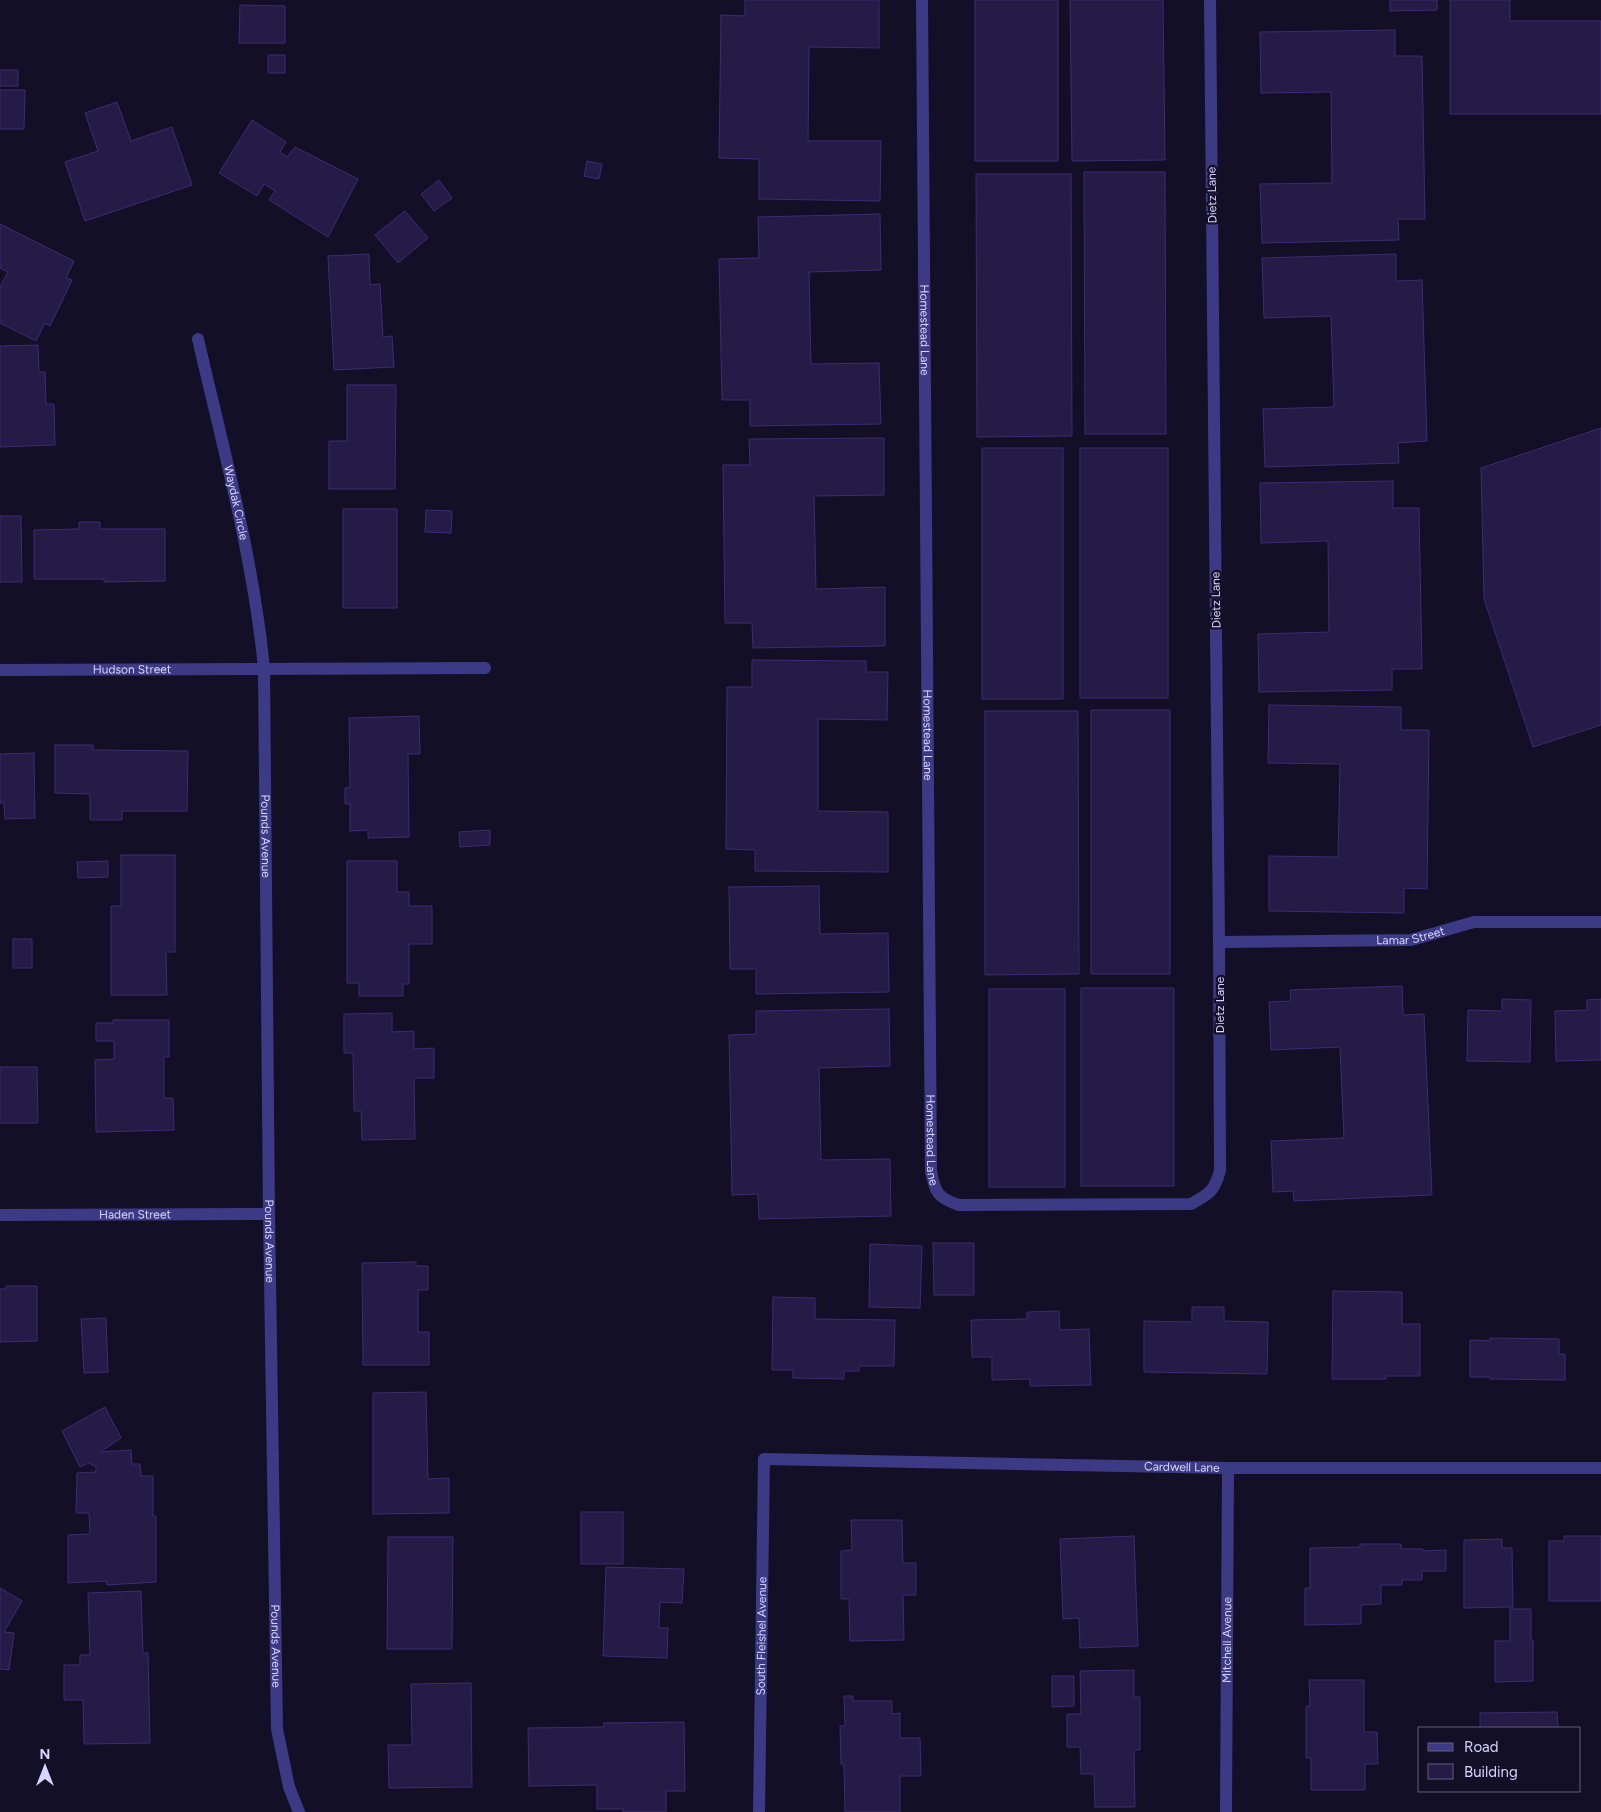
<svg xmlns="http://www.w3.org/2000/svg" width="1601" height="1812" font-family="Figtree,sans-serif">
<rect width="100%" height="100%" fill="#130f26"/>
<path fill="#241b47" stroke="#3b2d73" d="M745 0H879V48L809 47 808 141H881L880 201 759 199V159L719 158 721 15 745 16Z
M975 0H1058V161H975Z
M1070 0H1163L1165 160 1072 161Z
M1390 0H1437V10L1390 11Z
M1450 0H1510V21H1601V114H1450Z
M240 5 285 6V43H239Z
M1395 30V56H1422L1425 219H1398L1399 240 1262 243 1260 184 1332 183 1331 92 1261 93 1260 32Z
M268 55H285V73H268Z
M0 70H18V86H0Z
M0 90H25L24 129H0Z
M117 102 131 141 172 127 192 185 85 221 65 162 98 151 85 113Z
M252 120 286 142 280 152 287 157 295 147 358 179 328 237 269 200 275 191 264 184 257 196 219 173Z
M587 161 602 164 599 179 584 176Z
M1084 172H1165L1166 434H1085Z
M976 174H1071L1072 436 977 437Z
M439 180 452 198 434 211 421 194Z
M405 211 428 238 398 263 375 235Z
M880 214 881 270 809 272 811 364 879 363 881 424 750 426V400H722L719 259 759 258 758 217Z
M0 224 74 261 66 278 72 280 50 326 45 323 36 341 0 323V287L8 272 0 268Z
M369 254 370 285 380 284 383 337 392 336 394 367 334 370 328 256Z
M1396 254V281L1422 280 1427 441 1398 443 1399 463 1265 467 1263 409 1334 407 1331 316 1264 318 1262 258Z
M38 345 39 372H45L46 404H54L55 445 0 447V346Z
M347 385H396L395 489H329V441H347Z
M1601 428V725L1533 747 1484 599 1481 468Z
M884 438V495L814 496 816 589 885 587V646L753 648 752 623H725L723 465H750L749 439Z
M982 448H1063V699H982Z
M1080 448H1168V698H1080Z
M1393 481V508H1419L1422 669H1392V690L1259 692 1258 634 1329 632 1328 541 1261 543 1260 483Z
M343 509H397V608H343Z
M426 510 452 511 451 533 425 532Z
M0 516H21L22 582H0Z
M79 522H100V529H165V581L104 582V579H34V530L79 529Z
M752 660 866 661V672H888L887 720 818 719V811L888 812V872L755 871V850L726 849 727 687H752Z
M1269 705 1401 707V730H1429L1427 889 1404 888V913L1269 911V856L1338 857 1340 764 1268 763Z
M1091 710H1170V974H1091Z
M985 711H1078L1079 974 985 975Z
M419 716 420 754H408L409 837 368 838V830L350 831V804H345V788L350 787 349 718Z
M55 745H93V750L188 751 187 811H122V820H90V794L55 793Z
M34 753 35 818 5 819 4 803H0V754Z
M490 830V845L460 847 459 832Z
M121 855H175V952H166L167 995H111V906H121Z
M108 861V877L78 878 77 862Z
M347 861H397V892H409V906H432V944H409V984H403V996H359V983H347Z
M819 886 820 934 888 933 889 992 756 994V969H730L729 887Z
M13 939H32V968H13Z
M1402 986 1403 1015 1424 1014 1432 1195 1294 1201 1293 1191 1273 1192 1271 1141 1344 1138 1340 1047 1271 1050 1269 1002 1291 1001 1290 990Z
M1081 988H1174V1186H1081Z
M989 989H1065V1187H989Z
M1502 999 1531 1000 1530 1062 1467 1061 1468 1010 1502 1011Z
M1601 999V1060L1556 1061 1555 1011 1587 1010V1000Z
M889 1009 890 1066 819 1068 821 1160 890 1159 891 1216 759 1219 758 1194 732 1195 729 1035 756 1034V1011Z
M392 1013V1032L414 1031V1049L434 1048V1078H414L415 1139 362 1140 361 1111H354L353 1053H344V1014Z
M113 1020H169V1057H164V1098H173L174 1130 96 1132 95 1060 114 1059V1041H96V1023H113Z
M0 1067H37L38 1123H0Z
M933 1243H974V1295H934Z
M870 1244 922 1246 920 1308 869 1307Z
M416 1262V1266H428V1290H418V1332H429V1365H363L362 1263Z
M6 1286H37V1341L0 1342V1289H6Z
M1333 1291 1402 1292V1324H1420V1376H1386V1379H1332Z
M773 1297 815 1298V1319L895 1320 894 1366H859V1371H844V1379L793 1378V1370H772Z
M1192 1307H1224V1321L1268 1322 1267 1374 1144 1372V1321L1192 1322Z
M1059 1311 1060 1330 1089 1329 1091 1385 1030 1386V1379L992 1380V1357H972L971 1320 1027 1319V1312Z
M106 1318 108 1372 84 1373 81 1319Z
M1490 1338 1559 1339V1354H1565V1380L1490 1379V1377H1470V1340L1490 1341Z
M426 1392 428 1479 449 1478V1513L373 1514V1393Z
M105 1407 121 1438 100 1452 131 1450 132 1464H140L141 1476H153V1516H156V1582L107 1585 106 1581 68 1583V1535L90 1534 89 1513H76L77 1473 96 1472V1467L89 1463 80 1467 62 1431Z
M581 1512H623V1564H581Z
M851 1520H902L903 1563H916V1595H903L904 1640 850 1641 849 1599H841V1551L852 1550Z
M1134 1536 1138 1646 1080 1648 1079 1618 1063 1619 1060 1539Z
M1564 1536H1601V1601H1549V1541H1564Z
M388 1537H453L452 1649H387Z
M1502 1539V1548H1512L1513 1607 1464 1608V1540Z
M1360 1544H1401V1549H1423V1551L1446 1550V1571H1422V1580H1402V1585H1381V1604L1361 1605V1624L1305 1625V1588H1310V1548L1360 1547Z
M606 1567 684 1569 682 1603 660 1602 659 1628H668L667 1658 603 1656Z
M0 1588 22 1601 4 1632 14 1633 9 1670 0 1669Z
M141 1591 143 1653H148L150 1743 84 1744 83 1700H64V1665H80V1655H90L88 1593Z
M1510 1609H1531V1640H1533V1681L1495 1682V1641H1510Z
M1134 1670V1697H1140V1750H1134L1135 1807H1095L1094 1774H1081L1080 1747H1067V1714H1081L1080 1671Z
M1052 1676H1074V1706L1052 1707Z
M1309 1680H1364V1732H1377L1378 1764H1365V1790H1311V1758H1306V1706H1310Z
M471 1683 472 1787 389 1788 388 1745H412L411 1684Z
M844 1696H853V1701H892V1714L900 1713V1738H920L921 1776H900V1812H845L844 1764H841L840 1726H845Z
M1557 1712 1558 1728H1480V1713Z
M684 1722 685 1791H666V1812H623V1809H597V1785L529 1786 528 1728 604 1727V1723Z"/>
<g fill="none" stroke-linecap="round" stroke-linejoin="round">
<g stroke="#3d3a85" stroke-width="12">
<path id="s1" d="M922 0 931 1171C935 1193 938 1198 959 1205L1191 1204C1209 1194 1215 1191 1220 1170L1219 942 1210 0"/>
<path id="s2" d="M198 339C223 448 253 556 264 668L269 1214 277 1729 289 1787 299 1812"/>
<path id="s3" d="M0 670 485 668"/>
<path id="s4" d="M1219 942 1411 940 1474 922H1601"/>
<path id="s5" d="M0 1215 269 1214"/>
<path id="s6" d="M759 1812 764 1459 1228 1468H1601"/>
<path id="s7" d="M1226 1812 1228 1468"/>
</g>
</g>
<g text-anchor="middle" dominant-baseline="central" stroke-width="4.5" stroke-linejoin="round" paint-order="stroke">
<g font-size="12" fill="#d9d4ff" stroke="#130f26">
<text transform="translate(1212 195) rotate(-91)">Dietz Lane</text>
<text stroke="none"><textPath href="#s1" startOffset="330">Homestead Lane</textPath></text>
<text stroke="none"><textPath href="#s2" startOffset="168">Waydak Circle</textPath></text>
<text transform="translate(1216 600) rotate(-91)">Dietz Lane</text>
<text stroke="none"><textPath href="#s3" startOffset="132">Hudson Street</textPath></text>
<text stroke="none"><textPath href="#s1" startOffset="735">Homestead Lane</textPath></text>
<text stroke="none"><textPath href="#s2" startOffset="504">Pounds Avenue</textPath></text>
<text stroke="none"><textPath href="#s4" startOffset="192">Lamar Street</textPath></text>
<text transform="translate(1220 1005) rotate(-90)">Dietz Lane</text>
<text stroke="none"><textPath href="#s1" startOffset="1140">Homestead Lane</textPath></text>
<text stroke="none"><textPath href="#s5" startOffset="135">Haden Street</textPath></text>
<text stroke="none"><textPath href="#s2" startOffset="909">Pounds Avenue</textPath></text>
<text stroke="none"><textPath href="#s6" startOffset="771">Cardwell Lane</textPath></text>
<text stroke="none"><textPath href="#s6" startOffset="176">South Fleishel Avenue</textPath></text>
<text stroke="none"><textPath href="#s7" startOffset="172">Mitchell Avenue</textPath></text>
<text stroke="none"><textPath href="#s2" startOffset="1314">Pounds Avenue</textPath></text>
</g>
</g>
<rect x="1418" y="1727" width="162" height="65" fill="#130f26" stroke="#625e7d"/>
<rect x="1428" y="1743" width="25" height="8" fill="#3d3a85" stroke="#625e7d"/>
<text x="1464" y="1752" font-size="15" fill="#d9d4ff">Road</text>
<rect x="1428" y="1764" width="25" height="15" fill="#241b47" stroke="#625e7d"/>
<text x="1464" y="1777" font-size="15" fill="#d9d4ff">Building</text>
<g transform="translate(45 1767)" stroke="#130f26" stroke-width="4" paint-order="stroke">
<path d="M0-4L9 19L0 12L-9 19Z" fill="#d9d4ff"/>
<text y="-8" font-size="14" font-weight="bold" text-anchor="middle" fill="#d9d4ff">N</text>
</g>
</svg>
